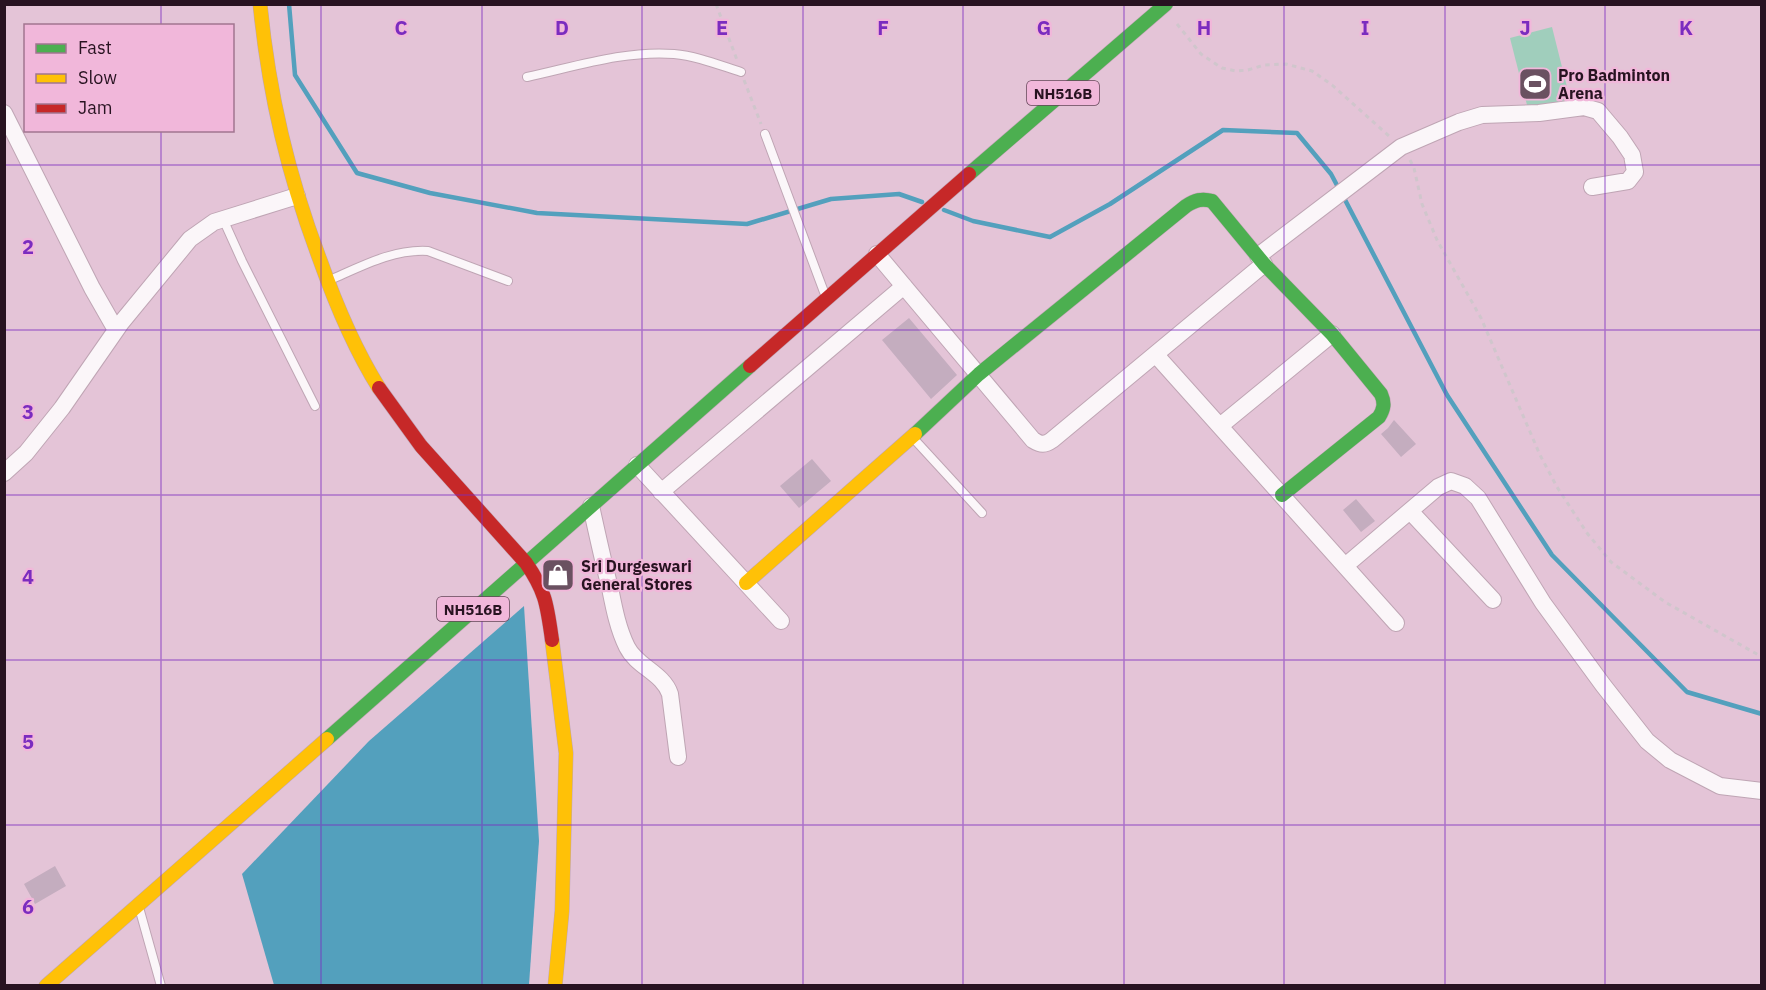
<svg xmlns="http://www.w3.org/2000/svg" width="1766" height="990" font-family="'IBM Plex Sans',sans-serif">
<rect width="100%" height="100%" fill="#e4c4d7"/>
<path fill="#a0cebc" d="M1552 27 1570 99 1528 109 1510 38Z"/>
<path fill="#53a0bd" d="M524 606 539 841 529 985H274L242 874 369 741Z"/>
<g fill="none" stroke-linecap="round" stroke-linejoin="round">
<path stroke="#53a0bd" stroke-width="4.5" d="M289 4 295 75 357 173 430 193 537 213 747 224 831 199 899 194 922 202
M1343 196 1447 395 1552 555 1687 692 1762 714
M944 210 973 221 1050 237 1110 204 1223 130 1297 133 1331 174 1339 189"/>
</g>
<path fill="#c4adbf" d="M909 318 957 375 931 399 882 340Z
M1394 420 1416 444 1401 457 1381 434 1388 428Z
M812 459 831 481 799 508 780 486Z
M1356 499 1375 521 1361 532 1343 510Z
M55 866 66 886 35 904 24 884Z"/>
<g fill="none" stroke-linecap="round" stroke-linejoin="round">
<defs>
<path id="lane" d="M527 77C574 67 625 50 674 54 697 56 719 65 741 72
M765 134 824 292
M223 219 242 261 315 406
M330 280C362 266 393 249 428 251L508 281
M914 439 982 513
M140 911 161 986"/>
<path id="street" d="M4 113 92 288 116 330
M877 254 1033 440C1041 445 1045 445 1052 440L1264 264
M1258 256 1401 147 1459 122 1482 115 1539 113 1584 107 1598 111 1620 137 1632 155 1635 172 1628 181 1592 187
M1156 355 1396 623
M1220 426 1332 334
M637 465 781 621
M4 473 26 453 62 408 121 323 190 239 214 222 297 196
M661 492 904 286
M591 506C597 533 603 561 610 588 614 608 618 629 627 647 637 667 663 673 670 694L678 757
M1410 511 1493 600
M1345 566 1438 487 1451 481 1465 486 1478 498 1543 603 1603 685 1647 741 1670 760 1720 786 1762 791"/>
<path id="fast" d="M969 174 1166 4
M915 434 979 374 1186 206C1195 200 1202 198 1212 201L1264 264 1332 334 1381 394C1385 403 1384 409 1379 417L1282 495
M327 739 750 366"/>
<path id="slow" d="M260 4C269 95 288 175 320 260 336 305 354 348 379 388
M746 583 915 434
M552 640 566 753 562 911 555 986
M46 986 327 739"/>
<path id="jam" d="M750 366 969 174
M379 388 421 446 526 563C546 592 547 605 552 640"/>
</defs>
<use href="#lane" stroke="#bfa5b4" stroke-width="10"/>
<use href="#street" stroke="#bfa5b4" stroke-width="18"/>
<use href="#fast" stroke="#bfa5b4" stroke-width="15"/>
<use href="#slow" stroke="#bfa5b4" stroke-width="15"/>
<use href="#jam" stroke="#bfa5b4" stroke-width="15"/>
<path stroke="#d0c6cc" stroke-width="3" stroke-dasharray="4.5 4.5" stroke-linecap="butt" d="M716 4 737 60
M1177 24 1201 54 1222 68 1236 71 1248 70 1264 65 1286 64 1312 71 1332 85 1390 137
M744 80 761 124
M1410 160 1414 168 1422 204 1437 240 1481 318 1540 455 1557 487 1587 533 1611 562 1665 602 1762 657"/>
<use href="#lane" stroke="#fbf6f9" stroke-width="8"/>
<use href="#street" stroke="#fbf6f9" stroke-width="16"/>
<use href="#fast" stroke="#4caf50" stroke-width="14"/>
<use href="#slow" stroke="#ffc107" stroke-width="14"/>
<use href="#jam" stroke="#c62828" stroke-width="14"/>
</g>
<path fill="none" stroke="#7b2cbf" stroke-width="1.5" stroke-opacity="0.55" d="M161 4V26M321 4V986M482 4V986M642 4V986M803 4V986M963 4V986M1124 4V986M1284 4V986M1445 4V986M1605 4V986M161 130V986M4 165H1762M4 330H1762M4 495H1762M4 660H1762M4 825H1762"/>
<defs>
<symbol id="stadium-square" viewBox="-11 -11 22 22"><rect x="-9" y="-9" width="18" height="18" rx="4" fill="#6a5161" stroke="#f1b7da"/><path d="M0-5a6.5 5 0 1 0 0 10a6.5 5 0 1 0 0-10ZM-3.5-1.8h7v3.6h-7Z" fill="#fff"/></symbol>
<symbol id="shop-square" viewBox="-11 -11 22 22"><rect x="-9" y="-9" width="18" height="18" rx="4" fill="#6a5161" stroke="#f1b7da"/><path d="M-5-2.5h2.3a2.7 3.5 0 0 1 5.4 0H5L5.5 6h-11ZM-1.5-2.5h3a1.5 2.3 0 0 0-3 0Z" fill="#fff"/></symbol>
</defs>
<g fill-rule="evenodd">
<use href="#stadium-square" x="1516" y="65" width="38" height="38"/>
<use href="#shop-square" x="539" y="556" width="38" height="38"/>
</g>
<g text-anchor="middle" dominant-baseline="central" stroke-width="4.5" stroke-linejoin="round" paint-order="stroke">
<g fill="#f1b7da" stroke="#644458" stroke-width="1.5">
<rect x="1027" y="81" width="72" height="24" rx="4.5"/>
<rect x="437" y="597" width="72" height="24" rx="4.5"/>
</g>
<g font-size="15" font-weight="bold" fill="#281321">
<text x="1063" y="93">NH516B</text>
<text x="473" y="609">NH516B</text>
</g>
<g font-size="16" font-weight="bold" fill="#281321" stroke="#f1b7da" text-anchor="start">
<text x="1558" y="75">Pro Badminton<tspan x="1558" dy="18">Arena</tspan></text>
<text x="581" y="566">Sri Durgeswari<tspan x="581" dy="18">General Stores</tspan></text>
</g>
</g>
<g font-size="20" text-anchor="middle" font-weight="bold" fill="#7b2cbf" stroke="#f1b7da" stroke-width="4.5" stroke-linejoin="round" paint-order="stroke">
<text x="401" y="35">C</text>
<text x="562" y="35">D</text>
<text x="722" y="35">E</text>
<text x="883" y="35">F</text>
<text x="1044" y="35">G</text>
<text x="1204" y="35">H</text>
<text x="1365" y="35">I</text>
<text x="1525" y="35">J</text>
<text x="1686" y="35">K</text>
<text x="28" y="254">2</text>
<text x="28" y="419">3</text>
<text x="28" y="584">4</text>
<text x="28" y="749">5</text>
<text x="28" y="914">6</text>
</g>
<rect width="1766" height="990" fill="none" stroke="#281321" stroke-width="12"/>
<rect x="24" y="24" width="210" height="108" fill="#f1b7da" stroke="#a17590" stroke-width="1.5"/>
<rect x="36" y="44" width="30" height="9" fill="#4caf50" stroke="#a17590" stroke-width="1.5"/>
<text x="78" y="54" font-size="18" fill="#281321">Fast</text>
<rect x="36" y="74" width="30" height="9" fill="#ffc107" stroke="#a17590" stroke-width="1.5"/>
<text x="78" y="84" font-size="18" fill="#281321">Slow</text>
<rect x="36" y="104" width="30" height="9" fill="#c62828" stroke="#a17590" stroke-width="1.5"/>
<text x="78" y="114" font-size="18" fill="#281321">Jam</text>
</svg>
